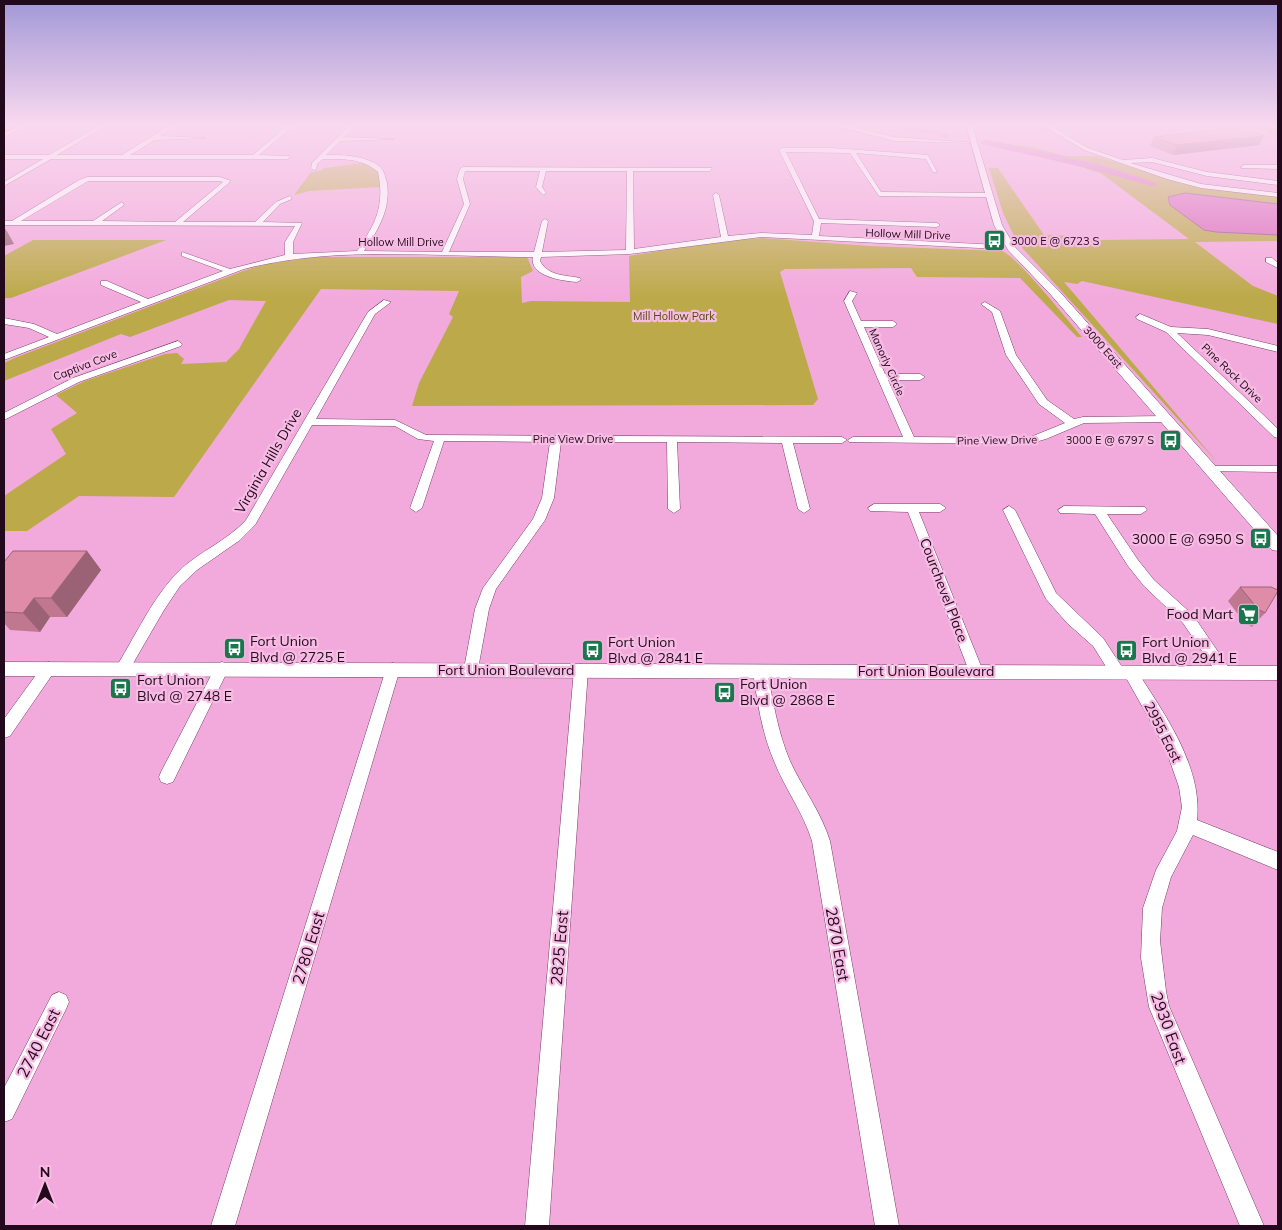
<svg xmlns="http://www.w3.org/2000/svg" width="1282" height="1230" font-family="Mulish,sans-serif">
<rect width="100%" height="100%" fill="#f2aadc"/>
<path fill="#bca949" d="M985 141 1032 147 1066 156H1097L1183 184 1278 196V241L1195 242 1253 286 1278 296V324L1082 281 1077 284 1064 282 1218 463 1017 242 1003 213 989 168H998L1044 235 1082 236 1097 240 1189 239 1102 174 1063 161 989 146Z
M363 163 378 171 380 187 309 191 294 195 311 172 320 171 325 168Z
M761 238 869 246 1002 251C1018 257 1067 320 1082 337H1077L1020 278 917 277 911 268 785 269 780 272 818 399 813 405 412 406 419 383 453 317 449 314 459 291 321 289 174 497 79 496 27 531H4V496L66 454 51 429 77 413 56 395 85 381 165 354 177 353 184 359 181 364 226 362 239 349 266 301 229 300 130 337 121 334 4 381V363L17 357 243 271 266 264 314 257H527L533 271 521 277 522 303 531 301 630 302 629 256 714 242Z
M33 240H166L11 298H4V256Z"/>
<path fill="#da6dbd" stroke="#a34f8d" d="M1185 193 1278 204V235L1216 232 1204 230 1170 205 1168 197Z"/>
<g fill="none" stroke-linecap="round" stroke-linejoin="round">
<path fill="#da6dbd" fill-rule="evenodd" d="M892 125H912L951 135 946 138Z
M985 139 1097 164 1157 183 1152 186 1091 169 982 144 980 142Z"/>
<defs>
<path id="minor" d="M21 125H28L4 137V133Z
M101 125H107L57 155H122L170 125H176L160 136 206 138 155 140 130 155H253L288 125H294L259 155 290 156 288 159H51L4 186V182L43 159H4V155H49Z
M350 125H355L344 137 394 139 340 141 326 155C343 155 364 155 379 166 384 170 385 176 387 183 391 209 378 230 364 251L442 252 464 204 457 179 460 169 463 167 712 168 710 171H633L634 249 721 237 713 195 716 193 719 195 728 236 761 233 812 235 814 221 779 150 782 148H832L928 155 937 172H933L926 159 856 153 881 192 988 193 991 195 988 197 879 196 850 153 786 152 819 219 937 223 940 225 937 227 821 223 819 236 999 245 1003 247 999 249 761 237 630 254 541 257 540 261C548 276 565 275 580 278L581 280 577 282C564 281 529 277 533 257 438 257 336 245 244 269L4 360V354L49 337 29 328 4 324V318L34 324 57 334 141 302 101 285V281H107L148 299 223 271 182 256V252L230 269 285 255V242L295 226 4 225V221H12L79 180 87 177H220L231 181 183 222H255L276 202 290 196 292 199 280 204 263 222 302 223 293 242V254L357 251C376 223 385 206 378 172 363 158 342 159 323 159L317 164 316 170 311 169 312 163ZM465 171H540L536 187 543 195 546 193 542 187 546 171H627L626 250 542 252 548 221 545 219 542 221 534 252H449L470 204 463 179ZM88 181H220L223 182 175 222 102 221 124 205 122 202 93 221H21Z
M461 125H601L599 127Z
M833 125H843L894 137 977 143 894 141Z
M1042 125H1049L1088 148 1123 160 1152 158 1207 172 1278 181V185L1207 176 1152 162 1130 163 1201 184 1278 193V197L1201 188 1167 179 1084 150Z
M1243 165H1278V169L1241 168Z
M1266 258H1272L1278 263V268L1266 262Z
M850 291 857 293 852 301 861 321H893L897 324 893 327H864L885 374H920L925 377 920 380H888L914 437 1028 438 1065 423 1039 404 1006 355 992 312 981 304 985 302 1000 311 1016 355 1047 400 1074 419 1083 417 1167 416 1172 419 1167 422 1084 423 1046 439 1028 444 849 442 848 440 853 437H903L844 301Z
M384 300 391 302 375 314 316 419 395 420 426 435 842 437 847 440 842 443H793L810 509 804 513 798 509 782 443 677 442 680 509 674 513 668 509 667 442H561L554 498 545 520 496 589 489 609 478 669 476 673H466L464 669 475 609 483 588 533 519 542 498 550 442 444 441 422 508 416 512 410 508 434 441 418 439 395 426 312 425 255 525 240 540 197 570 180 586 164 610 128 672H118L116 668 118 664C137 633 153 597 179 571 200 551 227 541 246 520L368 312Z
M1140 314 1171 327 1208 329 1278 346V352L1208 335 1177 333 1278 429V438L1274 437 1166 332 1137 319 1136 317Z
M178 341 182 344 181 346 79 382 4 420V413L73 378Z
M1210 466H1278V472L1206 471V467Z
M874 504H940L946 508 940 512H919L983 671 981 675H971L969 671 908 512 870 511 868 508Z
M1009 506 1015 510 1056 593 1103 638 1124 670 1130 666 1135 668C1163 712 1203 766 1197 820L1278 852V870L1193 835 1171 877 1162 908 1160 941 1166 991 1169 1006 1264 1226H1240L1149 1007 1141 958 1143 908 1156 870 1177 831 1182 807 1179 787 1165 747 1124 674 1117 678 1112 676 1093 646 1067 623 1046 599 1003 510Z
M1064 506 1145 507 1147 510 1141 514H1107L1138 560 1154 580 1193 615 1229 668 1231 672 1229 676H1219L1183 623 1144 586 1128 566 1095 514 1060 513 1058 510Z
M49 662 54 664 56 668 54 672 10 736 4 738V719L44 664Z
M222 662 227 664 229 668 173 782 167 784 161 782 159 777 161 772 217 664Z
M393 663 398 665 400 669 235 1226H211L386 669 388 665Z
M581 664 586 666 588 670 549 1226H525L574 670 576 666Z
M760 665 765 667 767 671C773 701 778 733 790 761 803 789 821 812 830 841L899 1226H875L812 841C803 812 785 789 774 761 762 733 757 701 753 671L755 667Z
M59 992 66 995 69 1002 66 1009 12 1119 4 1122V1088L52 995Z"/>
<path id="major" d="M966 125H972L1002 225 1015 247 1059 291 1278 536V551L1272 550 1051 295 1008 250 994 225Z
M4 662 1278 666V680L4 676Z"/>
</defs>
<use href="#minor" stroke="#7a3c6a" stroke-width="1"/>
<use href="#major" stroke="#7a3c6a" stroke-width="1"/>
<use href="#minor" fill="#fff" fill-rule="evenodd"/>
<use href="#major" fill="#fff" fill-rule="evenodd"/>
</g>
<path fill="#bf7890" d="M1262 125H1278V137L1260 128Z
M1264 136 1259 145 1173 155 1150 146 1154 137Z
M87 551 101 570 67 617H50L40 632 10 630 4 623V562Z
M1240 587 1265 613 1252 627 1245 623 1228 601Z"/>
<path fill="#9b6275" d="M1264 136 1259 145 1173 155 1177 145Z
M4 227 8 233 14 244 4 246Z
M87 551 101 570 67 617 51 598Z
M34 598 50 617 40 632 23 613Z"/>
<path fill="#de8ca7" stroke="#9b6275" d="M1245 127 1264 136 1177 145 1154 137Z
M13 551H87L51 598H34L23 613 4 612V562Z
M1240 587H1271L1278 590V591L1265 613 1258 609Z"/>
<linearGradient id="sky" x2="0" y2="1"><stop stop-color="#a298d7"/><stop offset="0.42" stop-color="#f9d9ef"/><stop offset="1" stop-color="#f9d9ef" stop-opacity="0"/></linearGradient>
<rect width="1282" height="298" fill="url(#sky)"/>
<defs>
<symbol id="bus-square" viewBox="-11 -11 22 22"><rect x="-9" y="-9" width="18" height="18" rx="4" fill="#19774d" stroke="#f7bce4"/><path d="M-5-6H5V4H4V6H2V4H-2V6H-4V4H-5ZM-3.5-4V0h7V-4ZM-3.5 1.2v1.5H-2V1.2ZM2 1.2v1.5H3.5V1.2Z" fill="#fff"/></symbol>
<symbol id="supermarket-square" viewBox="-11 -11 22 22"><rect x="-9" y="-9" width="18" height="18" rx="4" fill="#19774d" stroke="#f7bce4"/><path d="M-6-5.5h2.5l.6 2H6L4.5 2H-2.5L-4.4-4H-6ZM-1.5 3.2a1.3 1.3 0 1 0 .1 0ZM3 3.2a1.3 1.3 0 1 0 .1 0Z" fill="#fff"/></symbol>
</defs>
<g fill-rule="evenodd">
<use href="#bus-square" x="982" y="228" width="25" height="25"/>
<use href="#bus-square" x="1158" y="428" width="25" height="25"/>
<use href="#bus-square" x="1248" y="526" width="25" height="25"/>
<use href="#supermarket-square" x="1236" y="602" width="25" height="25"/>
<use href="#bus-square" x="222" y="636" width="25" height="25"/>
<use href="#bus-square" x="580" y="638" width="25" height="25"/>
<use href="#bus-square" x="1114" y="638" width="25" height="25"/>
<use href="#bus-square" x="108" y="676" width="25" height="25"/>
<use href="#bus-square" x="712" y="680" width="25" height="25"/>
</g>
<g text-anchor="middle" dominant-baseline="central" stroke-width="4.5" stroke-linejoin="round" paint-order="stroke">
<g font-size="11" fill="#22091c" stroke="#f7bce4">
<text transform="translate(908 234) rotate(2)">Hollow Mill Drive</text>
<text x="401" y="242">Hollow Mill Drive</text>
<text transform="translate(1103 347) rotate(48)">3000 East</text>
<text transform="translate(887 362) rotate(66)">Manorly Circle</text>
<text transform="translate(85 365) rotate(-21)">Captiva Cove</text>
<text transform="translate(1232 373) rotate(44)">Pine Rock Drive</text>
<text x="573" y="439">Pine View Drive</text>
<text transform="translate(997 440) rotate(-1)">Pine View Drive</text>
</g>
<g font-size="11" fill="#22091c" stroke="#f7bce4" text-anchor="start">
<text x="1011" y="241">3000 E @ 6723 S</text>
<text x="1154" y="440" text-anchor="end">3000 E @ 6797 S</text>
</g>
<g font-size="11" fill="#54490b" stroke="#f7bce4">
<text x="674" y="316">Mill Hollow Park</text>
</g>
<g font-size="14" fill="#22091c" stroke="#f7bce4">
<text transform="translate(268 461) rotate(-60)">Virginia Hills Drive</text>
<text transform="translate(944 590) rotate(69)">Courchevel Place</text>
<text x="506" y="670">Fort Union Boulevard</text>
<text x="926" y="671">Fort Union Boulevard</text>
<text transform="translate(1163 732) rotate(63)">2955 East</text>
</g>
<g font-size="14" fill="#22091c" stroke="#f7bce4" text-anchor="start">
<text x="1244" y="539" text-anchor="end">3000 E @ 6950 S</text>
<text x="1233" y="614" text-anchor="end">Food Mart</text>
<text x="250" y="641">Fort Union<tspan x="250" dy="16">Blvd @ 2725 E</tspan></text>
<text x="608" y="642">Fort Union<tspan x="608" dy="16">Blvd @ 2841 E</tspan></text>
<text x="1142" y="642">Fort Union<tspan x="1142" dy="16">Blvd @ 2941 E</tspan></text>
<text x="137" y="680">Fort Union<tspan x="137" dy="16">Blvd @ 2748 E</tspan></text>
<text x="740" y="684">Fort Union<tspan x="740" dy="16">Blvd @ 2868 E</tspan></text>
</g>
<g font-size="16" fill="#22091c" stroke="#f7bce4">
<text transform="translate(838 944) rotate(80)">2870 East</text>
<text transform="translate(308 948) rotate(-73)">2780 East</text>
<text transform="translate(559 948) rotate(-85)">2825 East</text>
<text transform="translate(1169 1028) rotate(70)">2930 East</text>
<text transform="translate(38 1043) rotate(-63)">2740 East</text>
</g>
</g>
<rect width="1282" height="1230" fill="none" stroke="#22091c" stroke-width="10"/>
<g transform="translate(45 1185)" stroke="#f7bce4" stroke-width="4" paint-order="stroke">
<path d="M0-4L9 19L0 12L-9 19Z" fill="#22091c"/>
<text y="-8" font-size="14" font-weight="bold" text-anchor="middle" fill="#22091c">N</text>
</g>
</svg>
